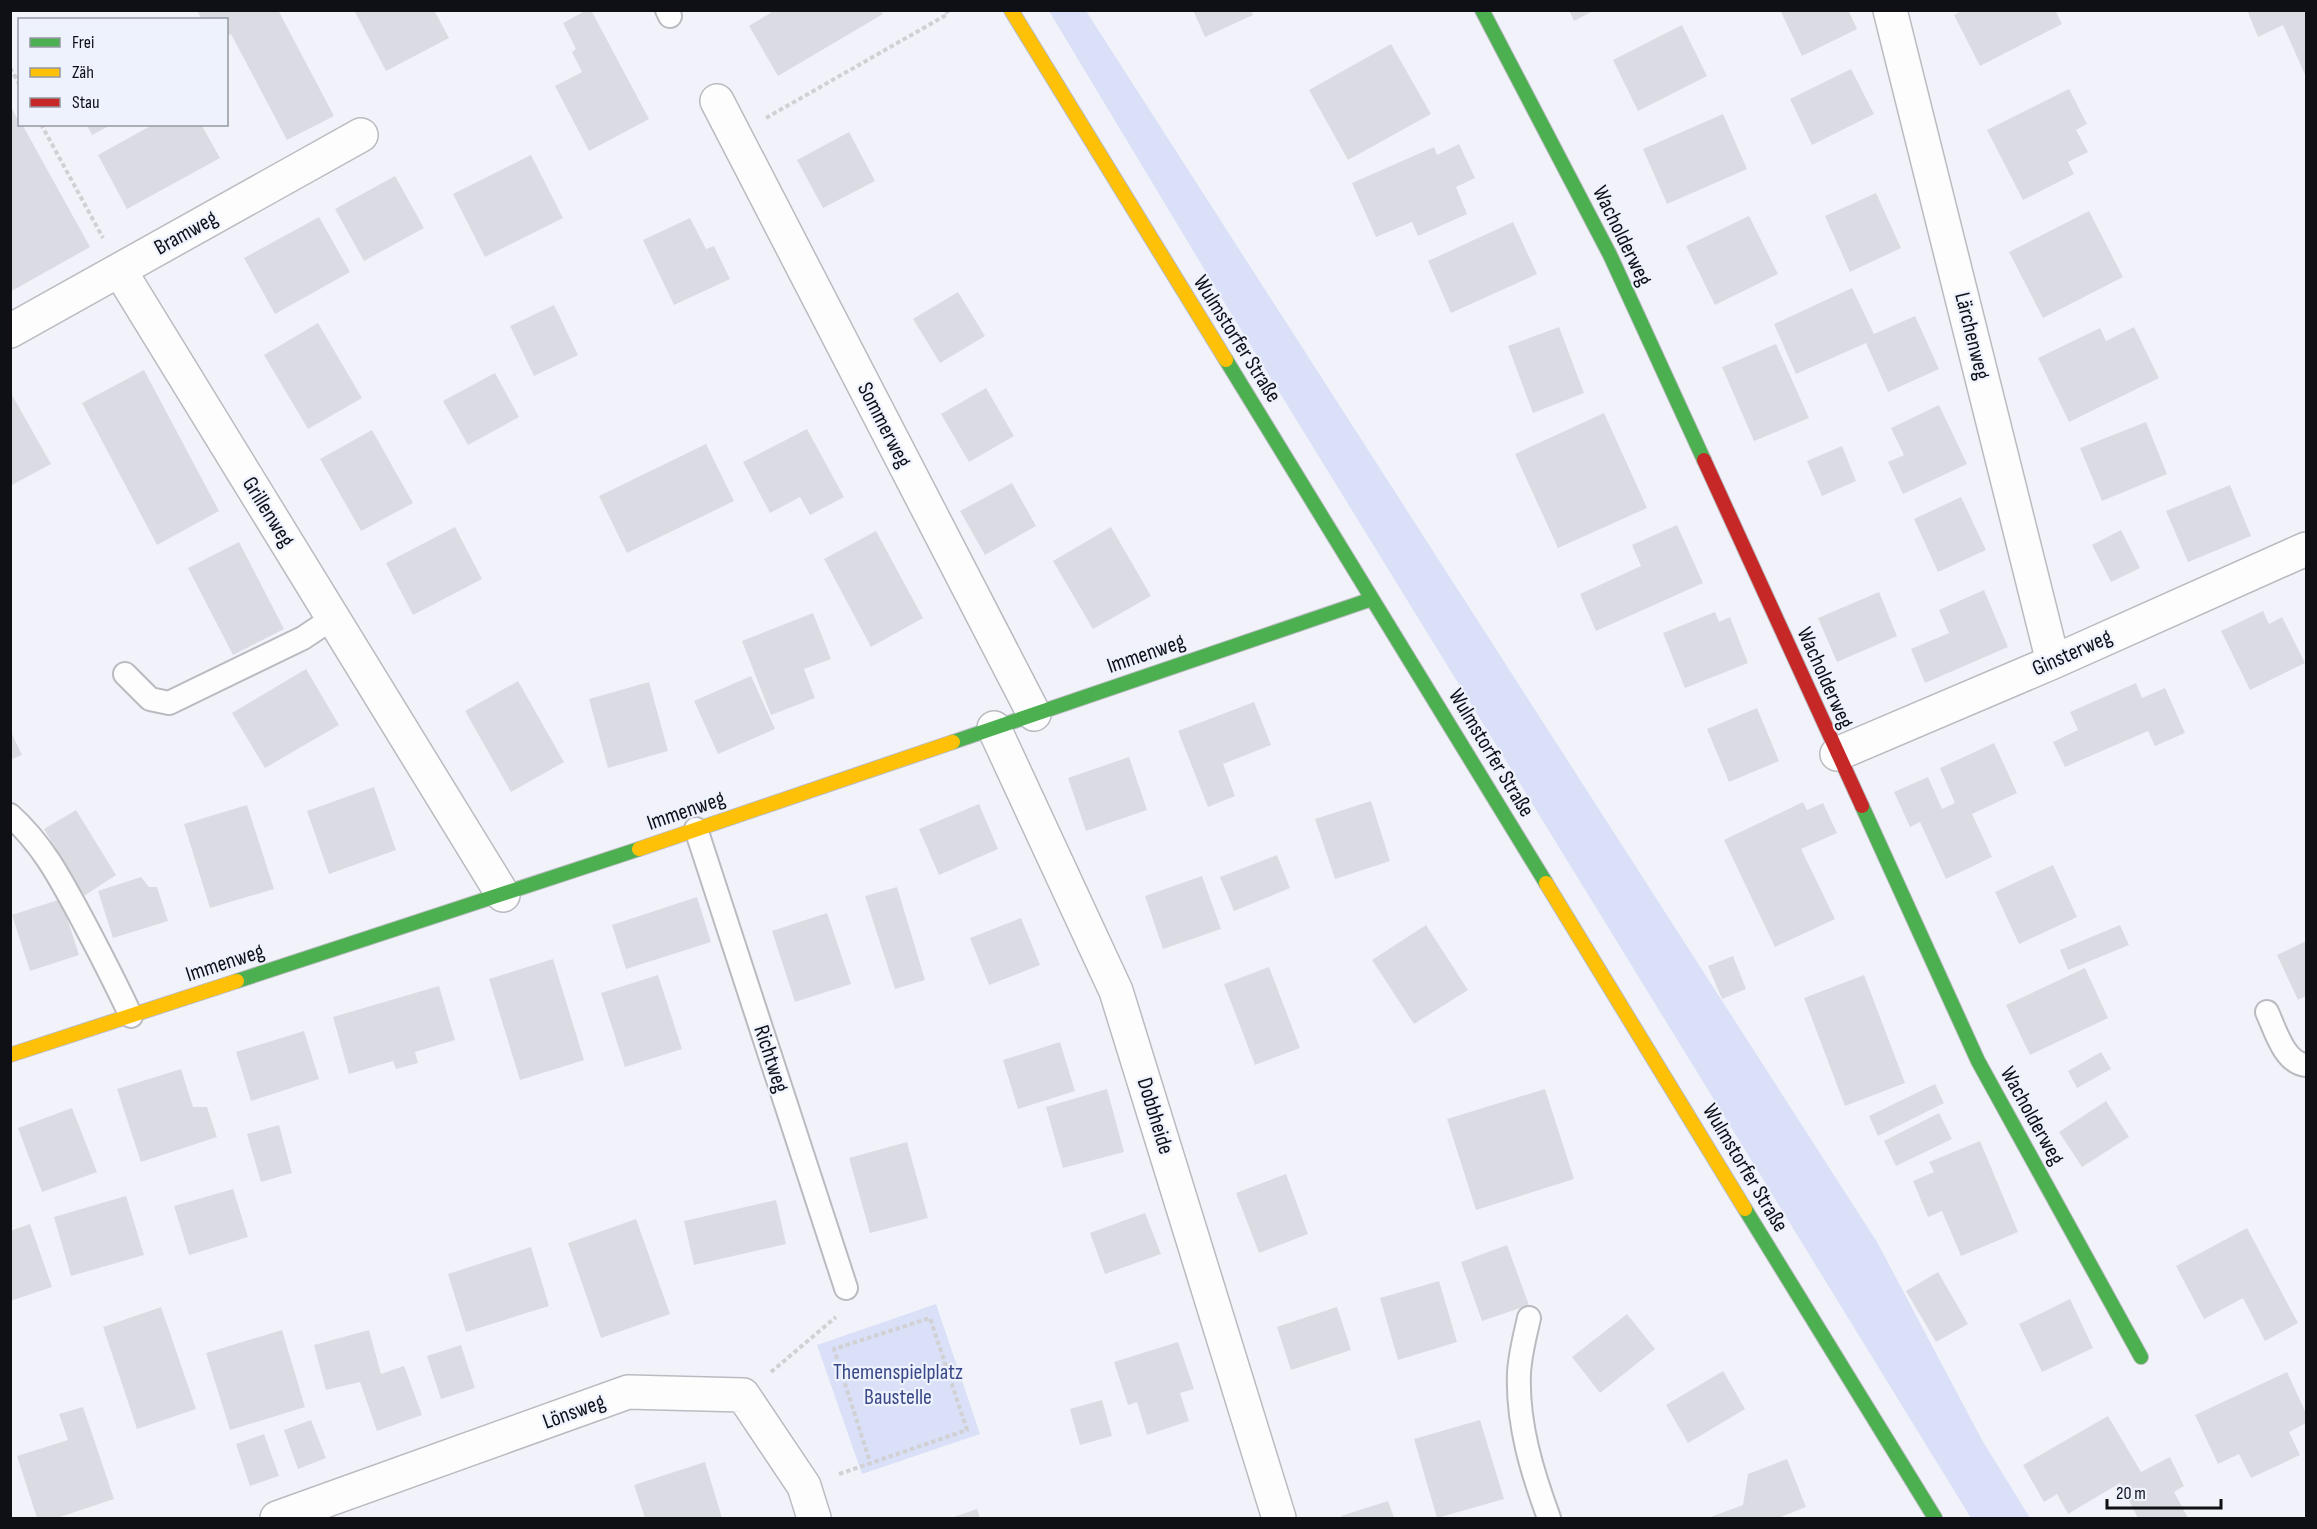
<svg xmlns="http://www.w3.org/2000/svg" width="2317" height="1529" font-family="'Sofia Sans Condensed',sans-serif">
<rect width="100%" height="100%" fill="#f2f3fa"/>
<path fill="#d9e0f7" d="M1049 11H1086L1877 1242 1982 1440 2030 1518H1971L1224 302Z
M936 1304 980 1434 862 1474 817 1345Z"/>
<path fill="#dbdce3" d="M197 10H278L334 116 287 140 231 34 226 36V20H202Z
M354 10H434L449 38 386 71Z
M587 10H591L649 119 589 151 555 86 582 72 572 52 576 49 563 23Z
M775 10H881L883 14 778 76 749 26Z
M1193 10H1251L1253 15 1205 37Z
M1569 10H1595L1574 21Z
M1780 10H1848L1857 29 1802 56Z
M1963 10H2055L2062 24 1980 66 1954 15Z
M2247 10H2306V77L2283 25 2258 37Z
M1682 25 1707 76 1638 111 1613 60Z
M1391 44 1431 114 1348 160 1309 90Z
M1851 69 1874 114 1812 145 1790 99Z
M2069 89 2087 124 2076 130 2088 152 2068 162 2074 174 2023 200 1987 130Z
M10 105 20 124H22L90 247 10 292Z
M1723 114 1747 169 1667 204 1643 149Z
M86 124H113L92 135Z
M154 124H201L220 158 127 209 98 155Z
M849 132 875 181 823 208 797 160Z
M1459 144 1475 178 1456 187 1467 214 1418 236 1412 222 1376 237 1352 183 1434 147 1437 155Z
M531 155 563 218 485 257 453 194Z
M395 176 424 228 364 261 335 209Z
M1876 193 1901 248 1850 272 1825 216Z
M2089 211 2123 277 2043 318 2009 252Z
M1749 216 1778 274 1715 305 1686 246Z
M319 217 350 272 275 314 244 258Z
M690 218 706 249 714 246 730 279 674 305 643 240Z
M1513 222 1537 274 1451 313 1428 261Z
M1852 288 1874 334 1915 316 1939 369 1888 392 1866 343 1796 374 1774 324Z
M958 292 985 336 940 363 913 319Z
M554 305 578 355 534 376 510 326Z
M318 323 362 398 308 429 264 355Z
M1559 327 1584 393 1533 413 1508 346Z
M2134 327 2159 378 2069 422 2038 358 2100 328 2106 341Z
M1776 344 1809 418 1754 441 1722 367Z
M144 370 219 511 157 545 82 403Z
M495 373 519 417 468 445 443 401Z
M986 388 1014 436 969 462 941 414Z
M12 395 51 464 10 486V396Z
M1939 405 1967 464 1903 494 1888 462 1904 455 1891 428Z
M1604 413 1647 508 1558 548 1515 454Z
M2146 422 2167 474 2102 501 2080 448Z
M807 429 844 497 810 515 800 497 770 513 743 462Z
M372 430 413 503 361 531 320 459Z
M706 444 734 501 627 553 599 496Z
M1842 446 1856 481 1822 496 1807 461Z
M1012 483 1036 526 985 555 960 511Z
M2230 485 2251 536 2188 562 2166 511Z
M1961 497 1986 550 1938 572 1914 519Z
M1677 525 1703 583 1596 631 1580 594 1641 566 1632 545Z
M455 527 482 579 413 615 386 563Z
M1111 527 1151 596 1093 629 1053 561Z
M2121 530 2140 568 2111 582 2092 545Z
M876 531 923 618 871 647 824 559Z
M239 542 284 629 233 655 188 568Z
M1984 590 2008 647 1925 683 1911 649 1949 633 1939 610Z
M1879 592 1897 636 1837 662 1818 618Z
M2263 611 2269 624 2282 617 2305 663 2250 690 2221 631Z
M1715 612 1719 622 1730 617 1748 663 1685 688 1663 633Z
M813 613 831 659 804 669 815 698 771 715 742 641Z
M306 669 339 725 265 768 232 713Z
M751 676 775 729 718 754 694 701Z
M518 681 564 762 511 792 465 711Z
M649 682 668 751 608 768 589 699Z
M2136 683 2142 698 2165 688 2185 733 2155 746 2148 731 2065 767 2053 742 2078 730 2070 712Z
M1254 702 1271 745 1223 764 1235 796 1208 807 1178 731Z
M1757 708 1779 761 1729 782 1707 729Z
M10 730 22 755 10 760Z
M1994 743 2017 793 1972 814 1992 857 1946 879 1920 822 1910 827 1894 792 1928 777 1942 809 1955 803 1940 768Z
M1129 757 1147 810 1086 831 1068 778Z
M374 787 396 850 329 874 307 811Z
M1371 801 1390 861 1335 879 1315 819Z
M1803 802 1807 810 1823 803 1837 833 1801 849 1835 919 1775 947 1724 840Z
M979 804 998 849 939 875 919 829Z
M247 805 274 889 210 908 184 824Z
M76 810 116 875 84 896 44 829Z
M1277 855 1290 888 1234 911 1220 877Z
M2053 865 2077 917 2019 944 1995 892Z
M1202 876 1221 929 1163 949 1145 896Z
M141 877 149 887H157L168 921 113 938 98 891Z
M897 887 925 980 895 989 865 896Z
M697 897 711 942 626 969 612 925Z
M61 899 79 955 30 971 12 915Z
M827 913 851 984 795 1002 772 931Z
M1021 918 1040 965 989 985 970 938Z
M1426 925 1468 990 1414 1024 1372 960Z
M2120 925 2129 945 2068 970 2060 950Z
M2306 941V996L2298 1000 2277 955Z
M1733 956 1746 989 1722 999 1708 966Z
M553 959 584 1060 520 1080 489 979Z
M1269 967 1300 1048 1255 1065 1224 984Z
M2085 968 2108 1018 2030 1055 2006 1005Z
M658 975 682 1049 625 1067 601 993Z
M1864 975 1905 1083 1845 1106 1804 998Z
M439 986 455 1040 415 1052 418 1063 396 1069 393 1061 349 1074 333 1017Z
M304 1031 319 1079 251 1101 236 1052Z
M1060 1042 1075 1091 1018 1109 1003 1060Z
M2101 1052 2111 1069 2077 1088 2068 1071Z
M181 1069 193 1107H207L217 1137 141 1162 117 1089Z
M1935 1084 1944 1103 1878 1136 1869 1116Z
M1107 1089 1124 1152 1063 1168 1046 1107Z
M1545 1089 1574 1179 1476 1210 1447 1119Z
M2106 1101 2129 1137 2082 1167 2059 1132Z
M72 1108 97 1172 42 1192 18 1128Z
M1939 1113 1952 1139 1896 1166 1884 1141Z
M279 1125 292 1173 261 1182 247 1134Z
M1980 1141 2018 1232 1961 1256 1942 1211 1928 1217 1913 1181 1934 1172 1929 1162Z
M907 1142 928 1218 870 1233 849 1158Z
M1286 1174 1308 1234 1259 1253 1236 1193Z
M233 1189 248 1237 189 1255 174 1206Z
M126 1196 144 1255 71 1276 54 1217Z
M776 1200 786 1244 694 1265 684 1221Z
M1145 1213 1161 1254 1105 1274 1090 1233Z
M636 1219 670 1314 601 1338 568 1243Z
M30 1224 52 1287 10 1301V1231Z
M2247 1228 2298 1323 2265 1341 2243 1298 2204 1319 2176 1266Z
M1507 1245 1529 1305 1482 1321 1461 1262Z
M531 1247 549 1306 466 1332 448 1274Z
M1938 1272 1968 1324 1936 1342 1906 1291Z
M1439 1281 1457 1342 1398 1360 1380 1298Z
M2070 1299 2093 1348 2042 1372 2019 1324Z
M161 1307 196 1409 137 1429 103 1327Z
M1337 1307 1351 1350 1291 1370 1277 1327Z
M1627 1314 1655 1349 1600 1393 1572 1357Z
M282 1330 305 1407 230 1430 206 1353Z
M369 1330 381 1374 404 1366 422 1415 377 1431 360 1382 326 1390 314 1345Z
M1178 1342 1194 1389 1180 1393 1189 1421 1147 1435 1137 1402 1128 1405 1114 1362Z
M461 1345 475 1388 441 1399 427 1356Z
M1723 1371 1745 1409 1688 1443 1666 1405Z
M2287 1372 2306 1413V1423L2289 1432 2300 1455 2251 1478 2239 1454 2218 1464 2195 1415Z
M1102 1400 1112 1436 1080 1445 1070 1409Z
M83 1407 114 1499 57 1518H37L17 1456 68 1440 59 1414Z
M2108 1416 2141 1472 2170 1457 2184 1486 2174 1492 2188 1518H2138L2120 1483 2068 1514 2057 1494 2044 1502 2023 1465Z
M311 1420 326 1458 298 1469 284 1430Z
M1480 1420 1504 1499 1437 1518 1414 1439Z
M264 1434 279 1476 250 1486 236 1444Z
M1787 1459 1806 1507 1778 1518H1708L1743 1505 1748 1474Z
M705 1462 722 1518H645L634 1485Z
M1388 1501 1394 1518H1342L1341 1516Z
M977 1509 980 1518H951Z"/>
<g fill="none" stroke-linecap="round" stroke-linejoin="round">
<defs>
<path id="lane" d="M667 10 670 16
M125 674 150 699 169 703 303 638 333 618
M10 815C43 845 60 878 81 917 98 949 115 982 131 1016
M696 829 846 1288
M2267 1012C2275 1029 2284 1063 2306 1065
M1529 1318C1525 1336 1520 1354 1519 1373 1517 1423 1532 1472 1549 1518"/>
<path id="street" d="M1890 10 2053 662
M717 101 1034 714
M120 271 503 895
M10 331 361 135
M994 728 1116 991 1279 1518
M1837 754 2053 662 2306 549
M277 1518 628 1392 743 1395 804 1486 814 1518"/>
<path id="fast" d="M1482 10 1610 255 1704 460
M1226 360 1546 883
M953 742 1372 599
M1862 806 1978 1061 2141 1357
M237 981 639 849
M1745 1209 1935 1518"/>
<path id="slow" d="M1011 10 1226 360
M639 849 953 742
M1546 883 1745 1209
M10 1055 237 981"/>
<path id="jam" d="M1704 460 1862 806"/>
</defs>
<use href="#lane" stroke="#b9bbc1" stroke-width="26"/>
<use href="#street" stroke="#b9bbc1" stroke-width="36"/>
<use href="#fast" stroke="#b9bbc1" stroke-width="16"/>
<use href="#slow" stroke="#b9bbc1" stroke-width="16"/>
<use href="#jam" stroke="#b9bbc1" stroke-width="16"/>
<path stroke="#d1d1d3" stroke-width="4" stroke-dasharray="4.5 3" stroke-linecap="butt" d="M10 68 20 85
M766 118 948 14 946 10
M41 124 103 238
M771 1372 836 1317
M839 1474 967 1430 930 1318 834 1349 870 1462"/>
<use href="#lane" stroke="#fdfdfe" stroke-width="22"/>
<use href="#street" stroke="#fdfdfe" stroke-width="33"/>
<use href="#fast" stroke="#4caf50" stroke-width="14"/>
<use href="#slow" stroke="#ffc107" stroke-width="14"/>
<use href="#jam" stroke="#c62828" stroke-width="14"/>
</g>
<g text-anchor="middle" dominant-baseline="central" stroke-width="4.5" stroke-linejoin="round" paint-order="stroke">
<g font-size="22" fill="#0e1016" stroke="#eef2fd">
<text transform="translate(186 233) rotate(-29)">Bramweg</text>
<text transform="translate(1622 236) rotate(64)">Wacholderweg</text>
<text transform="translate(1972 336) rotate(76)">Lärchenweg</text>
<text transform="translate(1237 339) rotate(58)">Wulmstorfer Straße</text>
<text transform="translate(884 425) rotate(63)">Sommerweg</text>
<text transform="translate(268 512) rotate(58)">Grillenweg</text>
<text transform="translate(2072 653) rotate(-24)">Ginsterweg</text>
<text transform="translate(1146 654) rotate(-19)">Immenweg</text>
<text transform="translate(1825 678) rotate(66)">Wacholderweg</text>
<text transform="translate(1491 753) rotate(59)">Wulmstorfer Straße</text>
<text transform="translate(686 811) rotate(-19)">Immenweg</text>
<text transform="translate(225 963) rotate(-18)">Immenweg</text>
<text transform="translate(771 1059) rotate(72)">Richtweg</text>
<text transform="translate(1155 1116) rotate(73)">Dobbheide</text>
<text transform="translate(2032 1116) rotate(61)">Wacholderweg</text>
<text transform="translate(1745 1168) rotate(59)">Wulmstorfer Straße</text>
<text transform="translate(574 1412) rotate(-20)">Lönsweg</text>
</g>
<g font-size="22" fill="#394988" stroke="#eef2fd">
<text x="898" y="1372">Themenspielplatz<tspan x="898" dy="25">Baustelle</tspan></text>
</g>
</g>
<rect width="2317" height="1529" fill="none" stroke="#0e1016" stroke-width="24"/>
<rect x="18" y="18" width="210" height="108" fill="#eef2fd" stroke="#9498a1" stroke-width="1.5"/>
<rect x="30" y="38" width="30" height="9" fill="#4caf50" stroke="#9498a1" stroke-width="1.5"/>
<text x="72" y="48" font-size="18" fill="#0e1016">Frei</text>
<rect x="30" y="68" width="30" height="9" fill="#ffc107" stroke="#9498a1" stroke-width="1.5"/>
<text x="72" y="78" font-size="18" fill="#0e1016">Zäh</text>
<rect x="30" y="98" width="30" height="9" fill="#c62828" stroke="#9498a1" stroke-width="1.5"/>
<text x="72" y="108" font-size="18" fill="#0e1016">Stau</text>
<path d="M2107 1499v9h114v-9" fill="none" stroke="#0e1016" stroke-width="3"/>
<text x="2116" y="1499" font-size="18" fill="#0e1016" stroke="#eef2fd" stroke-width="4.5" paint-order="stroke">20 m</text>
</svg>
